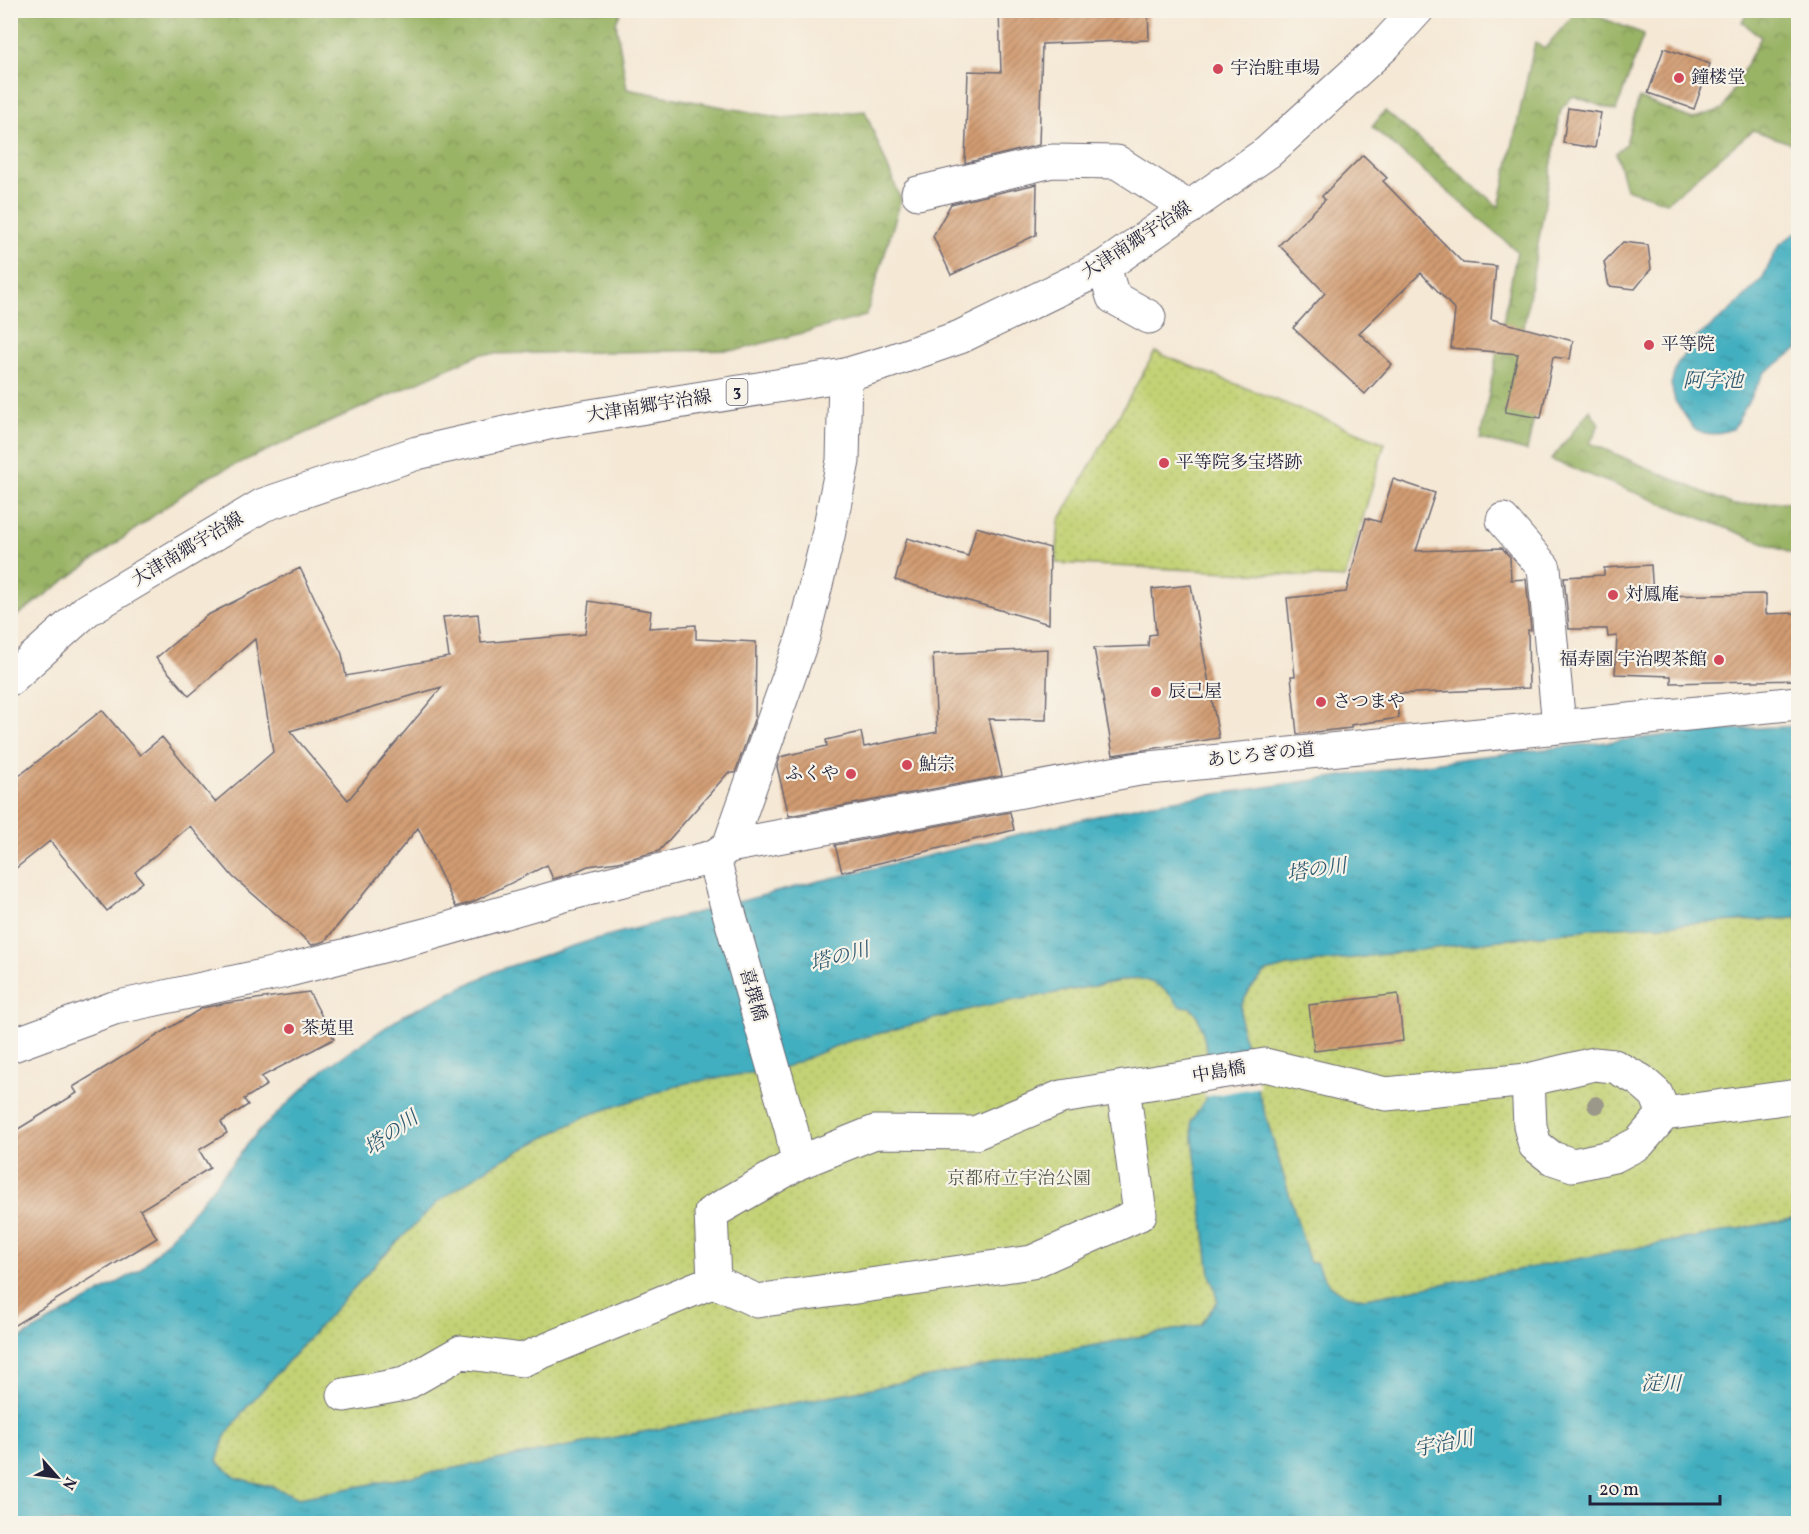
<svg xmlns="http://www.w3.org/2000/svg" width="1809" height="1534" font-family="Vollkorn,'Noto Serif JP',serif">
<defs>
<pattern id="forest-crowns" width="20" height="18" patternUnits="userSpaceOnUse" patternTransform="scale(1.5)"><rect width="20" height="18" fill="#9ab466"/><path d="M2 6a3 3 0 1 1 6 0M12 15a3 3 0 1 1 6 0" fill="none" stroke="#7d9255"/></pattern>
<pattern id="park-dots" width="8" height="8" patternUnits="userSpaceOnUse" patternTransform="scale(1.5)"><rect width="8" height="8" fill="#c3d274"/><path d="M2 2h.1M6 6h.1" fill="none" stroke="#a7b465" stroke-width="1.8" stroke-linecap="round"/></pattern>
<pattern id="water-ripples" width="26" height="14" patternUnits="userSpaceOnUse" patternTransform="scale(1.5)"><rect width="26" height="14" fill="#42afc0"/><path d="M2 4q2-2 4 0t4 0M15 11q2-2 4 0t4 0" fill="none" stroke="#378e9d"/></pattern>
<pattern id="building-hatch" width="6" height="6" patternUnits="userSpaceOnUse" patternTransform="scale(1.5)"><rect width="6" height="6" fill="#d29c72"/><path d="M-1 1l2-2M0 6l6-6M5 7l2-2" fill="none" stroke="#aa7f5f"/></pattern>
</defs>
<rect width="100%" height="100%" fill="#f7f3e8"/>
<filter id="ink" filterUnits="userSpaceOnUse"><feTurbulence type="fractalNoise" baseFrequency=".0167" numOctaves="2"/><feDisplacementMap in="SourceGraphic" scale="12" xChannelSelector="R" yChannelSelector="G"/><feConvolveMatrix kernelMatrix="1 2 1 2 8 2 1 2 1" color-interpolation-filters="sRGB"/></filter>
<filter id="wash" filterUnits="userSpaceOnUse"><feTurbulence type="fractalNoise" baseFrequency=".008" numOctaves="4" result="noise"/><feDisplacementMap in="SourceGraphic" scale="24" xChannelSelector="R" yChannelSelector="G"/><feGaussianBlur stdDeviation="1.35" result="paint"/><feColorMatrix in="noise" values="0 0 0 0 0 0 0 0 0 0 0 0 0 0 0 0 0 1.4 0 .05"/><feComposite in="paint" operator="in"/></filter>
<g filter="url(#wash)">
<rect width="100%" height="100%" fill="#f5e8d5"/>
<path fill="url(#forest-crowns)" stroke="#5e6b50" stroke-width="1.5" d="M11 10 621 11 616 23 627 89 782 118 865 111 901 200 866 316 738 350 480 354 204 479 11 620Z
M1577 11H1583L1644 34 1616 111 1573 96 1561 109 1519 356 1536 407 1527 451 1480 439 1517 251 1372 127 1385 111 1499 207 1535 42 1544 49Z
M1748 11H1798V58L1787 85 1798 92V146L1753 130 1667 202 1626 189 1616 153 1626 143 1639 98 1692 119 1723 109 1761 37 1742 22Z
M1590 410 1599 424 1590 443 1733 505 1798 501V556L1551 460Z"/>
<path fill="url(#park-dots)" stroke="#727a58" stroke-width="1.5" d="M1155 352 1385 443 1345 578 1056 563 1059 521Z
M1798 918V1218L1366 1298C1337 1295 1327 1289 1316 1262L1310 1263 1255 1081 1241 1027V1006L1250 989 1266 972 1288 966 1598 928Z
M1138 978C1158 983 1166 988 1179 1005L1190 1007 1197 1015 1202 1029 1208 1056 1211 1090 1191 1122 1210 1274 1218 1301 1200 1325 299 1498 273 1487 236 1478 217 1461 225 1436 246 1408 382 1257 438 1202 492 1165 585 1116 686 1083 783 1068 843 1043 978 1007Z"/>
<path fill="url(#water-ripples)" stroke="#32687e" stroke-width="1.5" fill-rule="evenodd" d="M1798 231V349L1764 373 1733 429 1710 435 1694 429 1675 401 1671 384 1677 364 1696 338 1729 312 1762 279 1779 245Z
M1798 726V918L1598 928 1288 966 1266 972 1250 989 1241 1006V1027L1255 1081 1310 1263 1316 1262C1327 1289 1337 1295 1366 1298L1798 1218V1523H11L10 1344 140 1270 181 1226 256 1134 324 1069 404 1015 498 970 595 939 807 884 1147 804 1475 757 1713 730ZM1137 978C1158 983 1166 988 1179 1006L1190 1007 1197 1015 1202 1029 1208 1056 1211 1090 1191 1122 1210 1274 1218 1301 1200 1325 299 1498 273 1487 236 1478 217 1461 225 1436 246 1408 382 1257 438 1202 492 1165 586 1116 686 1083 783 1068 843 1043 978 1007Z"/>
<path fill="#f5e8d5" d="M1251 1055 1260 1087 1203 1097 1208 1089Z"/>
<g id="blocks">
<path fill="url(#building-hatch)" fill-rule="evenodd" d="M999 10H1148L1149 40 1042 44 1039 145 965 163 968 71 1001 72Z
M1664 48 1710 64 1694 109 1648 93Z
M1568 108 1601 113 1595 148 1563 143Z
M1363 155 1387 178 1383 181 1463 263 1496 266 1491 319 1573 341 1570 359 1553 357 1541 418 1505 412 1518 354 1451 348 1455 310 1421 273 1359 333 1392 364 1365 394 1293 328 1325 293 1279 245 1325 200 1322 196Z
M1037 184 1036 235 951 275 933 236 951 204Z
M1623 242 1648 245 1651 269 1635 289 1609 286 1604 262Z
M1393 479 1435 493 1416 551 1502 548 1510 557 1511 580 1526 579 1531 630H1528L1529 688 1395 694 1399 718 1351 725V728L1297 734 1291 676H1295L1287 598 1346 592 1366 518 1380 522Z
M976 527 1050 548 1049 624 895 580 907 538 968 556Z
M1651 565 1653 596 1766 594V614L1798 613V680L1671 683V676L1615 674 1617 636 1608 637 1607 629H1569L1564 577 1604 575V568Z
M300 568 342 654 346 676 449 657 443 617 478 614 481 643 585 634 589 601 651 611 649 628 696 625V639L756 642 755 717 735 773H728L659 851 618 862 588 866 570 874 553 879 547 865 473 902 456 907 418 828 325 941 312 945 233 877 190 826 135 872 143 882 107 911 50 841 10 873V783L102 710 140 755 162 737 215 802 273 752 255 639 189 696 156 658 206 616ZM442 687 348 800 290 731Z
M1191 585 1219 738 1113 755 1094 648 1148 646 1149 635 1156 634 1152 589Z
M1048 649 1046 720 989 719 1002 776 789 816 777 767 780 757 827 746 826 740 861 732 864 747 937 732 933 654Z
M1010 812 1014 830 842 872 835 845Z
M309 992 334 1039 261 1077 267 1085 244 1099 248 1105 221 1122 227 1133 199 1150 210 1168 140 1210 157 1238 10 1328V1134L77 1093 73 1087 202 1008 227 1003Z
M1398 994 1403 1041 1314 1051 1309 1005Z"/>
</g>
</g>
<g filter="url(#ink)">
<use href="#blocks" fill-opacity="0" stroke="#6c6771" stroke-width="1.5"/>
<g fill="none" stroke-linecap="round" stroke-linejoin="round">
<defs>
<path id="minor" d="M918 193 1052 161 1117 162 1189 208
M1104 267 1113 297 1149 317
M1503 520 1544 568 1559 726
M729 846 1139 769 1798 703
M713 857 792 1132 798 1163
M10 1046 114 1008 281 972 429 934 568 894 713 857 729 846 803 637 828 536 843 461 845 375
M1528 1080 1594 1064 1614 1066 1640 1080 1656 1094 1664 1114
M714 1281 757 1301 1032 1262 1140 1214 1123 1087
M344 1395 405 1384 461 1352 522 1360 714 1281 711 1213 798 1163 875 1132 975 1133 1061 1097 1265 1065 1386 1094 1528 1080 1530 1126 1535 1145 1552 1158 1573 1165 1614 1156 1639 1143 1664 1114 1798 1096"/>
<path id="major" d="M10 679 87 610 263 505 417 453 553 422 845 375 885 363 960 337 1104 267 1268 152 1384 46 1417 10"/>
</defs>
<use href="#minor" stroke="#6c6771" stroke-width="35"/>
<use href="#major" stroke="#6c6771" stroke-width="35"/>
<use href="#minor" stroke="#fff" stroke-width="33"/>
<use href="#major" stroke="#fff" stroke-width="33"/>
</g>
<circle fill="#9b988a" cx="1596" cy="1105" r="9"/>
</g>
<g fill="#d1495b" stroke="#f7f3e8" stroke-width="2">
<circle cx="1218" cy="69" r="6"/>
<circle cx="1679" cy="78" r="6"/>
<circle cx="1649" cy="345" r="6"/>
<circle cx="1164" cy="463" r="6"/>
<circle cx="1613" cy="595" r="6"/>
<circle cx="1719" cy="660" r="6"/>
<circle cx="1156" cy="692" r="6"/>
<circle cx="1321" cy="702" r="6"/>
<circle cx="907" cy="765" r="6"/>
<circle cx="851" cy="774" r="6"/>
<circle cx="289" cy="1029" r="6"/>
</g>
<g text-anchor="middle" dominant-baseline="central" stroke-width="4.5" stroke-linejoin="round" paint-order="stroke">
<rect fill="#f7f3e8" stroke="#62616f" stroke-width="1.5" x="726.5" y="379" width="21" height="26" rx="4.5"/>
<g font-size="16" font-weight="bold" fill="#22223b">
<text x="737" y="392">3</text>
</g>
<g font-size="18" fill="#22223b" stroke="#f7f3e8" text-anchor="start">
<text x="1230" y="69">宇治駐車場</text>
<text x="1691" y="78">鐘楼堂</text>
<text x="1661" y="345">平等院</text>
<text x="1176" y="463">平等院多宝塔跡</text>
<text x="1625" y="595">対鳳庵</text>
<text x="1707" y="660" text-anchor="end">福寿園 宇治喫茶館</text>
<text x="1168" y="692">辰己屋</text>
<text x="1333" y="702">さつまや</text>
<text x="919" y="765">鮎宗</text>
<text x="839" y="774" text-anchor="end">ふくや</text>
<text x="301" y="1029">茶莵里</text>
</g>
<g font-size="18" fill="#22223b" stroke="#f7f3e8">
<text transform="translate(1137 241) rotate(-33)">大津南郷宇治線</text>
<text transform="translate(649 407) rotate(-9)">大津南郷宇治線</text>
<text transform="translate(188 550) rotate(-31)">大津南郷宇治線</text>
<text transform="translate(1261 756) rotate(-6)">あじろぎの道</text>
<text transform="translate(752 995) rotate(74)">喜撰橋</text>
<text transform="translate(1219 1073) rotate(-10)">中島橋</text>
</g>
<g font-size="18" fill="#52574c" stroke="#f7f3e8">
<text x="1019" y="1179">京都府立宇治公園</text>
</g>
<g font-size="20" font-style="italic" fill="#2f5a70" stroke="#f7f3e8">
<text x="1713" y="382">阿字池</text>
<text transform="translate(1317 871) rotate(-8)">塔の川</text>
<text transform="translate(840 958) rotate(-15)">塔の川</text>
<text transform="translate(392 1134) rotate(-35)">塔の川</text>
<text x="1661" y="1385">淀川</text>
<text transform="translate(1444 1445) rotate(-12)">宇治川</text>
</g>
</g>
<rect width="1809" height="1534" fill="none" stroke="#f7f3e8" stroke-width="36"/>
<g transform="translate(57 1477) rotate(118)" stroke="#f7f3e8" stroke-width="4.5" paint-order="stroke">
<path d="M0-4.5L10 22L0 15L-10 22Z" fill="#22223b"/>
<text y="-9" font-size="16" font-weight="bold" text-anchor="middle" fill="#22223b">N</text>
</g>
<path d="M1590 1495v9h130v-9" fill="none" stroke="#22223b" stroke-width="3"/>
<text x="1599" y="1495" font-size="18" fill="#22223b" stroke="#f7f3e8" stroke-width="4.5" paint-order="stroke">20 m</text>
</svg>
